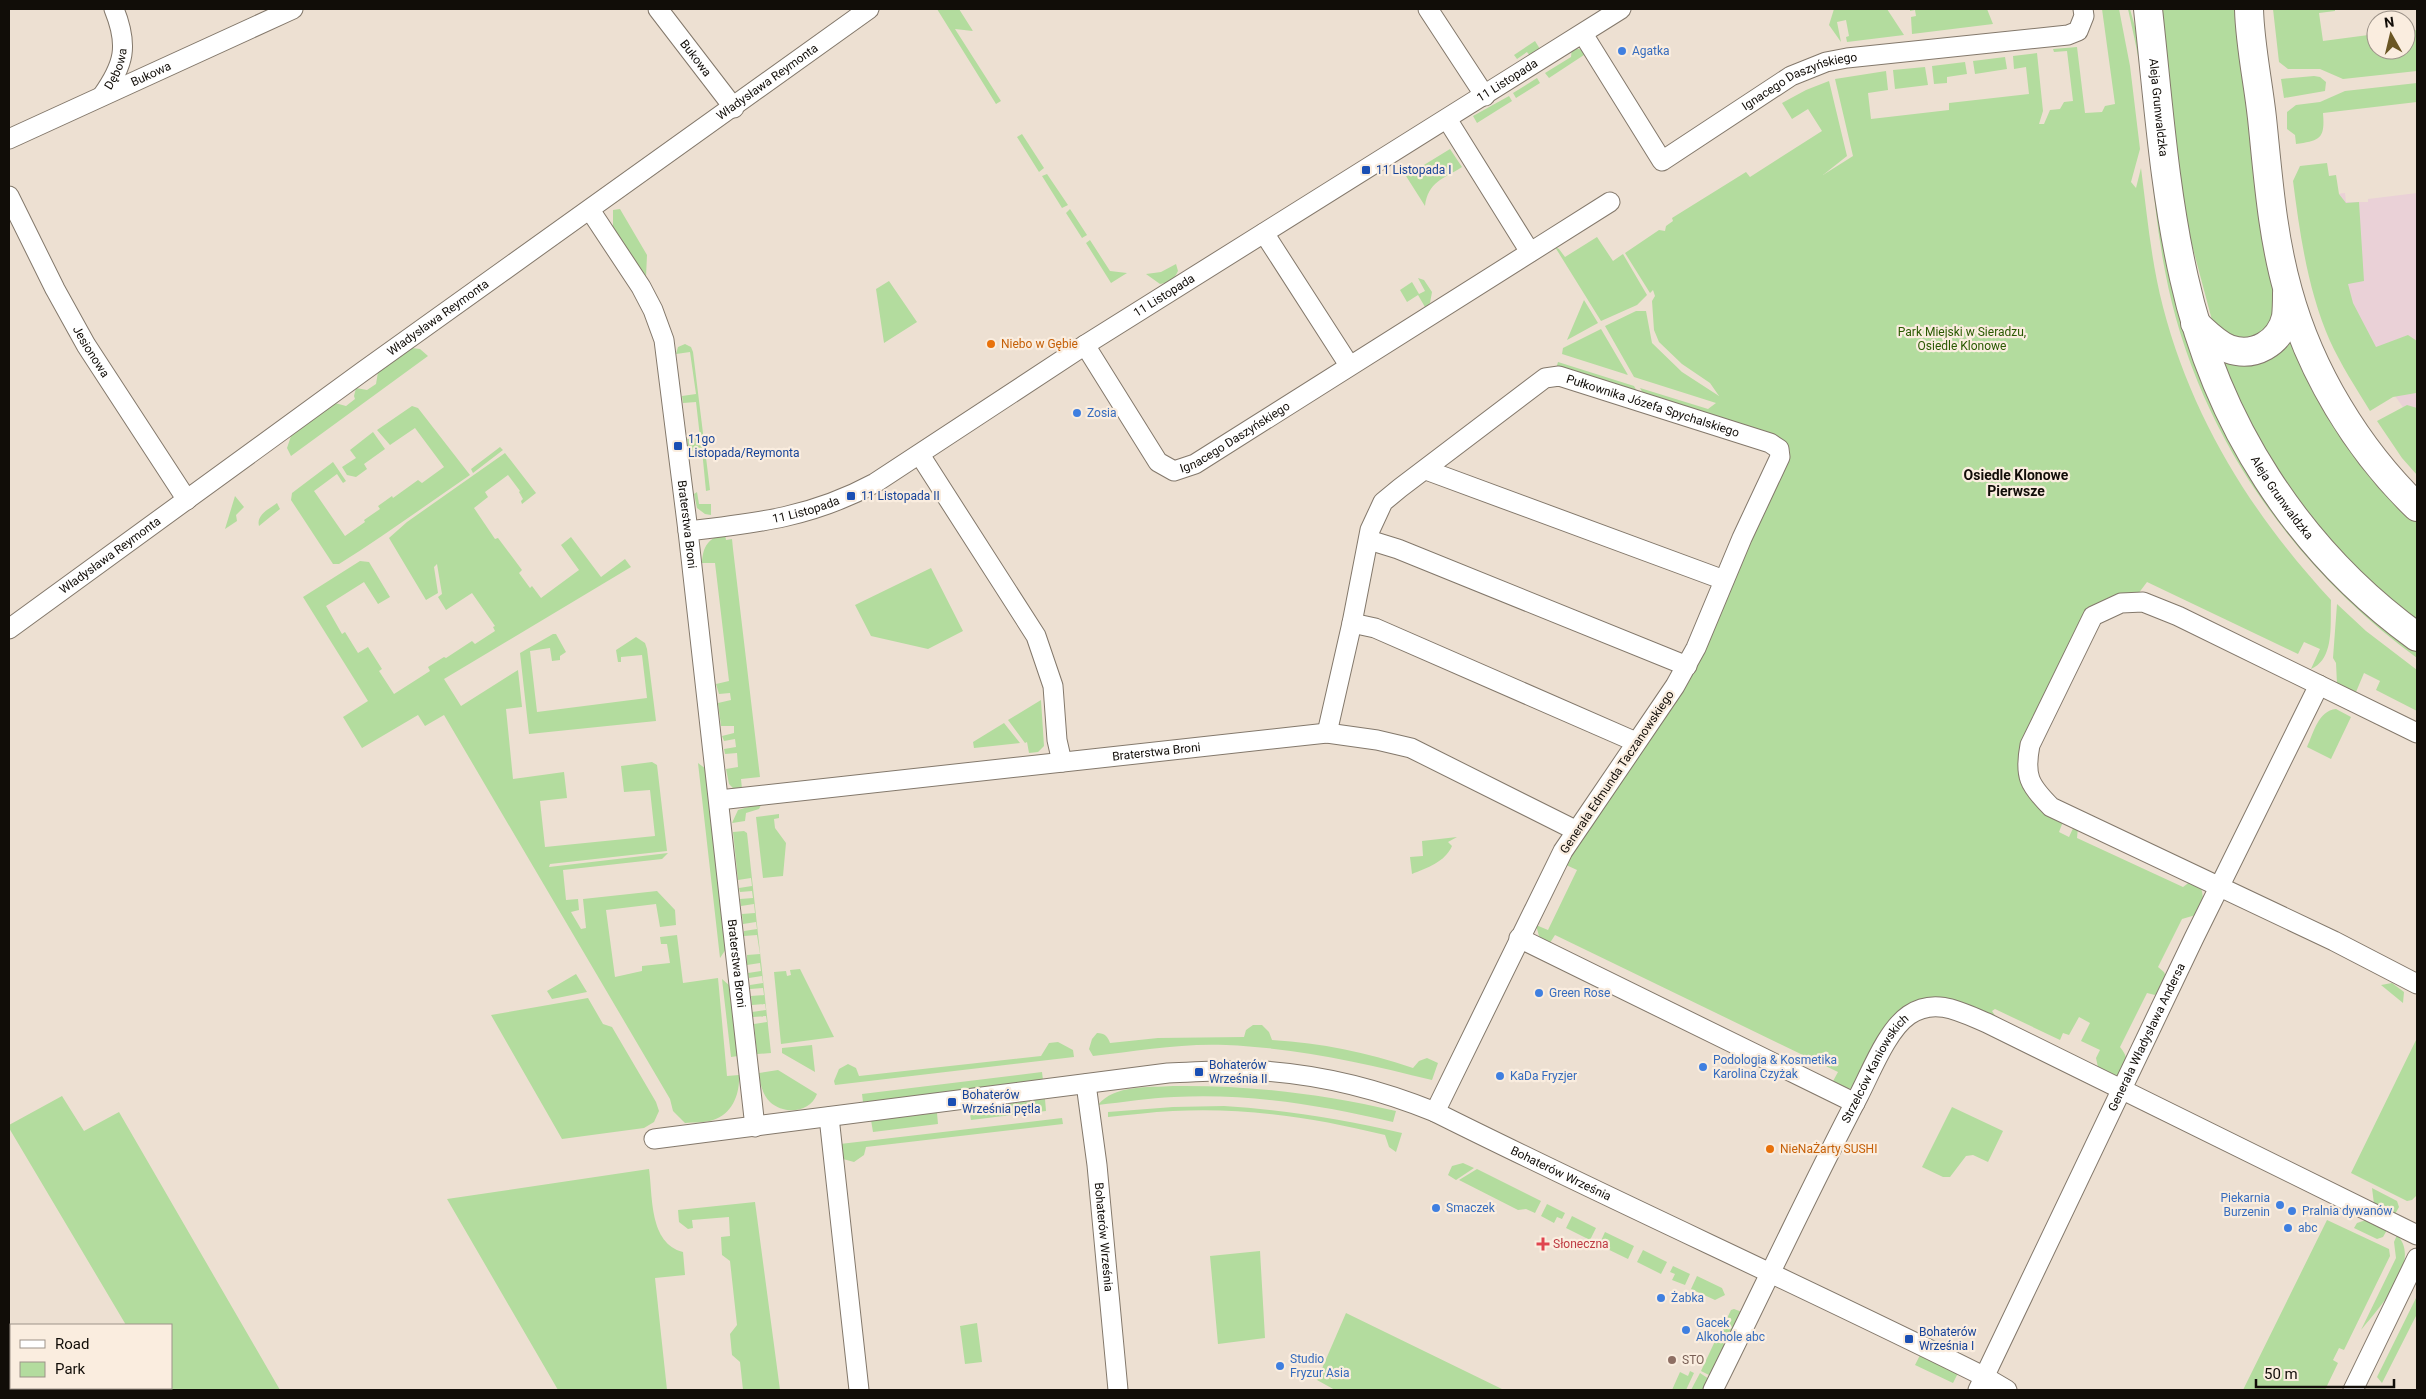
<svg xmlns="http://www.w3.org/2000/svg" width="2426" height="1399" font-family="Roboto,sans-serif">
<rect width="100%" height="100%" fill="#ede0d2"/>
<path fill="#ead1d7" d="M2345 193 2346 202H2368V199L2417 193V427L2381 376 2346 307 2321 196Z"/>
<path fill="#b3dc9e" d="M937 9H959L973 31 955 29 1001 101 996 104Z
M1834 9H1887L1904 35 1847 42 1846 37 1849 36 1846 20 1837 22 1841 42 1829 25Z
M1910 9H1987L1993 24 1912 34 1911 17 1916 16 1915 10 1910 11Z
M2102 9H2119L2130 66 2140 149 2131 182 2136 188 2141 168C2147 214 2151 261 2163 307 2192 419 2253 516 2331 600 2330 623 2335 659 2311 669L2320 649 2304 642 2298 654 2147 582 2138 594 2112 598 2021 767 2064 819 2059 832 2069 837 2075 824 2078 828 2077 838 2183 887 2195 878C2205 891 2204 899 2199 914L2182 919 2158 967 2164 972 2167 979 2159 992 2155 995 2147 993 2120 1047C2130 1059 2128 1067 2116 1076L2099 1072 2096 1058 2100 1050 2081 1041 2090 1023 2079 1017 2069 1035 2063 1033 2060 1040 1995 1009 1992 1011 2002 1026 1918 1004 1856 1088 1844 1089 1832 1083 1838 1072 1555 935 1548 946 1539 936 1536 925 1548 930 1577 870 1564 864 1739 563 1790 453 1788 445 1782 440 1645 397 1640 388 1708 409 1716 403 1634 377 1605 326 1636 311H1646L1652 343 1682 372 1719 396 1710 383 1682 364 1659 342 1654 330 1652 301 1655 296 1653 290 1650 293 1625 253 1659 230 1665 231 1666 226 1673 221 1672 218 1746 172 1750 177 1822 131 1808 109 1792 119 1782 103 1806 90 1829 81 1847 156 1823 175 1853 156 1835 79 1886 71 1888 90 1868 93 1871 119 1949 110V103L2029 94 2026 67 2014 69 2013 56 2037 53 2043 111 2039 124H2044L2050 110 2060 109 2064 102 2073 101 2067 51 2054 52 2053 49 2077 47 2085 113 2102 112 2105 106 2115 104Z
M2128 9H2130L2142 52 2195 357 2393 632 2417 650V658C2290 565 2194 427 2165 271 2152 204 2150 135 2140 68 2137 48 2132 28 2128 9Z
M2158 9H2240L2276 281 2272 327 2246 345 2213 324 2178 192Z
M2273 9H2335V11L2319 13 2323 41 2376 34V50H2406V31L2417 30V71L2343 79 2320 69H2288L2279 62Z
M1535 41 1540 49 1530 56 1527 52 1517 59 1514 55Z
M1572 48 1585 50 1587 53 1549 78 1545 73 1571 57Z
M2005 57 2007 69 1975 74 1973 61Z
M1965 62 1967 74 1947 77V83L1934 84 1932 66Z
M1925 67 1928 85 1895 89 1893 70Z
M2314 76 2320 77 2326 82 2325 91 2284 98 2281 79Z
M1537 78 1540 83 1516 98 1513 93Z
M2417 83V102L2323 113C2325 138 2321 141 2296 144L2295 135 2287 129V112L2296 105 2320 102 2345 91Z
M1509 96 1512 101 1477 123 1473 116Z
M1022 134 1044 168 1039 172 1017 137Z
M1450 149 1462 167C1443 179 1428 182 1425 206L1406 176Z
M2327 163 2329 176 2336 175 2339 194 2346 203 2359 202 2364 281 2348 284 2353 303 2376 347 2408 335 2417 341 2416 393 2393 397 2370 411C2356 388 2341 365 2330 341 2308 291 2300 235 2293 181L2300 166Z
M1047 174 1068 205 1062 208 1042 176Z
M620 209 647 255 646 277 613 227V210Z
M1070 209 1087 235 1082 238 1066 213Z
M1597 237 1613 261 1623 254 1647 295 1637 305 1601 321 1555 247 1559 249 1565 257Z
M1090 240 1110 271 1127 273 1111 283 1086 243Z
M1176 264 1178 271C1174 280 1170 282 1160 284L1146 274 1161 272Z
M1418 278 1424 280 1432 292 1430 303 1425 307 1418 295 1407 302 1400 290 1412 282 1419 294 1425 291Z
M889 281 917 322 884 343 876 289Z
M1584 300 1598 323 1567 340Z
M1601 329 1628 375 1562 354 1563 348Z
M2289 335 2398 502 2417 521V627L2362 579 2273 470 2219 357Z
M685 344 691 347 693 352 710 490 706 491 702 450 689 451 687 439 700 437 696 402 683 403 682 396 696 394 690 352 676 354 678 347Z
M412 348 420 349 428 356 291 456 287 448 291 436 335 403 346 406 355 399 354 396 356 388 367 390 376 384 378 372Z
M1558 362 1634 386 1639 395 1556 369Z
M2407 405 2417 408V475L2402 458 2377 421Z
M412 406 418 408 470 475C426 505 384 536 339 564H333L291 500 292 493 333 462 346 481 343 483 337 474 314 491 345 536 365 522 364 520 380 509 378 506 392 496 393 498 418 480 422 483 444 467 415 428 390 445 377 430Z
M373 432 385 449 364 464 367 469 356 477 347 475 342 467 356 458 350 450Z
M500 447 503 450 473 473 471 469Z
M505 453 536 493 522 504 521 501 523 499 519 492 520 491 508 475 485 492 488 497 474 508 495 539 498 538 522 570 519 573 530 588 532 586 541 598 579 570 561 545 571 537 601 577 625 559 631 567 444 679 461 706 518 670 522 707 506 709 513 779 564 772 567 798 540 801 545 847 655 836 650 790 624 792 621 766 652 762 657 765 667 851 550 864 549 867 668 853 662 859 563 870 566 900 578 899 579 910 571 912 581 929 586 928 583 899 657 891 675 910 676 925 660 927 656 904 606 910 615 977 642 971V966L670 963 667 944H661L660 937 677 935 683 983 718 978 727 1076 739 1075C740 1093 733 1114 713 1120 705 1123 694 1122 685 1123L673 1111 670 1099 444 715 425 726 418 715 362 748 343 717 368 701 303 597 360 561 369 562 390 597 378 604 364 582 326 606 342 634 345 632 358 653 368 647 382 669 379 671 394 694 430 671 428 667 444 657 446 658 472 641 475 644 495 631 493 627 495 626 472 593 446 610 438 597 442 594 437 564 434 567 438 593 426 600 389 538 407 522Z
M697 492 699 504H711V515L705 514 697 508 694 494Z
M235 496 244 507 236 515 237 521 225 529Z
M277 503 280 509 259 526C256 515 269 509 277 503Z
M725 534 726 540 732 539 733 549 760 777 741 779 742 789 735 790 729 784 726 769 738 767 737 753 725 754 724 749 736 747 735 739 724 741 722 736 734 733V726H721L718 703 731 700 730 693 719 694 716 684 729 681 715 563H702C703 546 708 538 725 534Z
M931 568 963 631 928 649 871 636 855 605Z
M2337 604 2366 631 2417 670V711L2376 690 2380 681 2364 673 2356 692 2351 693 2337 684 2336 663 2333 658Z
M553 634H556L566 652 560 656V660L552 661 550 648 530 651 537 712 647 698 642 655 621 657V662H618L616 650 636 637 645 643 647 649 656 721 529 734 520 653Z
M1041 700 1044 746 1038 752 1029 753 1027 742 1025 743 1008 720Z
M2336 709 2351 717 2331 759 2307 747C2314 732 2318 711 2336 709Z
M1004 723 1020 743 974 748 973 742Z
M698 763 706 769 726 949 720 958Z
M762 803 759 809 746 813 745 821 732 823 738 810Z
M779 814V818L774 819 775 828 786 843 783 876 763 878 756 817Z
M744 831 747 833 771 1053 757 1054 754 1024 767 1022 766 1016 753 1017 752 1012 766 1010 765 1004 752 1005 751 996 764 995 763 988 750 989V985L763 983 762 976 749 978 748 973 761 971 760 963 747 965V955L760 954 757 935 744 936V931L757 929 756 922 743 924 742 914 755 913 754 904 741 906 740 899 753 898 752 891 740 892 739 888 752 886 751 878 738 880 733 832Z
M1457 837 1448 842 1452 846C1445 862 1427 868 1412 874L1410 857 1423 856 1422 841Z
M800 969 834 1037 781 1044 774 972 786 971 787 976 791 975 790 970Z
M576 974 587 992 552 999 547 991Z
M722 979 730 986 738 1056 731 1057Z
M2392 983 2404 992 2403 1003 2381 985Z
M588 998 603 1024 612 1027 656 1102 659 1111 654 1122 644 1128 562 1139 491 1015Z
M1253 1025H1262L1269 1032 1272 1040C1323 1043 1365 1052 1413 1068L1419 1061 1427 1058 1438 1063 1432 1080C1364 1063 1296 1048 1226 1045 1181 1043 1137 1051 1093 1056L1089 1049 1092 1039 1097 1033C1105 1033 1108 1037 1110 1043L1158 1038 1244 1037 1246 1030Z
M2417 1038V1195L2412 1200 2407 1201 2351 1173Z
M1058 1042 1073 1050 1074 1057 835 1085 834 1081 839 1069 848 1064 856 1068 859 1076 1041 1056 1049 1043Z
M812 1045 815 1072 782 1053V1048Z
M778 1070 817 1094C810 1113 784 1115 770 1102 762 1094 760 1083 759 1073Z
M1042 1072 1043 1080 863 1102 862 1094Z
M1173 1086C1251 1085 1320 1094 1396 1111L1393 1122C1321 1105 1249 1093 1174 1097 1149 1098 1124 1102 1098 1105 1115 1084 1149 1088 1173 1086Z
M62 1096 84 1131 119 1112 280 1390H164L163 1388H171V1325H126L9 1128V1125Z
M1045 1099 1046 1111 971 1120 969 1109Z
M1224 1106C1285 1110 1343 1119 1402 1133L1396 1152 1389 1147 1385 1135C1316 1118 1245 1107 1173 1111 1151 1112 1130 1115 1108 1117V1112L1173 1107Z
M1952 1107 2003 1131 1988 1162 1973 1155 1966 1156 1950 1177H1943L1922 1167Z
M937 1113 938 1124 873 1132 871 1120Z
M1062 1118 1063 1124 866 1147 864 1155 854 1162 843 1159 840 1144Z
M1463 1163 1474 1168 1456 1180 1448 1175 1452 1166Z
M649 1169C653 1197 649 1243 683 1252L685 1275 655 1278 667 1390H558L447 1199Z
M1477 1169 1541 1201 1535 1213 1526 1209 1518 1210 1459 1180Z
M2372 1188 2397 1201 2399 1207 2395 1214 2374 1204Z
M755 1202 780 1390H743L740 1362 732 1355 730 1334 737 1325 730 1261 722 1255 721 1237 730 1236 729 1217 692 1220 693 1228 688 1229 679 1222 678 1210Z
M1547 1204 1565 1213 1562 1219 1557 1217 1554 1223 1541 1216Z
M1572 1216 1596 1228 1590 1240 1566 1228Z
M2327 1220 2389 1249 2390 1256 2344 1350 2339 1348 2333 1360 2338 1363 2325 1390H2243Z
M2366 1220 2387 1230 2383 1237 2377 1239 2354 1228 2357 1223Z
M1605 1232 1634 1246 1628 1259 1599 1245Z
M2397 1235C2423 1261 2378 1309 2361 1330L2396 1258 2394 1242Z
M1643 1250 1667 1262 1661 1274 1637 1262Z
M1260 1251 1265 1338 1218 1344 1210 1256Z
M1673 1266 1690 1274 1685 1285 1672 1280 1675 1274 1670 1272Z
M1697 1276 1722 1288 1725 1295 1715 1300 1691 1289Z
M2417 1296V1314L2382 1383 2377 1377Z
M1734 1309 1742 1312 1730 1338 1720 1333 1731 1310Z
M1346 1313 1504 1390H1335L1317 1380Z
M977 1323 982 1362 965 1364 960 1326Z
M1716 1339 1726 1345 1711 1376 1701 1371Z
M1920 1355 1958 1373 1953 1383 1915 1365Z
M1690 1371 1694 1373 1686 1390H1672L1680 1372 1688 1376Z
M1700 1373 1709 1379 1703 1390H1691Z"/>
<g fill="none" stroke-linecap="round" stroke-linejoin="round">
<defs>
<g id="street">
<path id="s1" d="M658 9 734 108"/>
<path d="M1428 9 1485 96"/>
<path id="s2" d="M1583 34 1662 161 1791 76 1826 62 1847 58 2068 35 2078 31 2084 16 2083 9"/>
<path id="s3" d="M102 96C124 65 129 46 114 9"/>
<path d="M1447 119 1530 252"/>
<path id="s4" d="M9 139 293 9"/>
<path id="s5" d="M9 196 55 289 86 345 187 500"/>
<path id="s6" d="M590 210 641 287 653 310 664 340 688 531 755 1127"/>
<path d="M1264 233 1349 365"/>
<path id="s7" d="M1085 345 1158 462 1174 471 1195 464 1610 202"/>
<path d="M920 455 1036 636 1053 686 1057 740 1062 762"/>
<path d="M1426 470 1724 580"/>
<path id="s8" d="M688 531C758 523 812 517 875 483L1085 345 1621 9"/>
<path d="M1369 540 1398 549 1687 666"/>
<path d="M1352 623 1375 628 1636 742"/>
<path id="s9" d="M9 629 362 372 869 9"/>
<path id="s10" d="M1327 733 1352 623 1370 530 1383 502 1400 488 1545 378 1559 376 1770 443 1779 449 1780 457 1742 538 1696 648 1675 686 1563 851 1435 1112"/>
<path d="M2417 733 2178 616 2143 602 2121 603 2093 616 2030 745C2024 776 2029 785 2051 807L2334 941 2417 984"/>
<path id="s11" d="M719 800 1327 733 1377 740 1411 748 1575 830"/>
<path d="M1519 938 1855 1103"/>
<path id="s12" d="M1086 1084 1097 1165 1118 1390"/>
<path d="M829 1117 859 1390"/>
<path id="s13" d="M654 1139 1168 1073C1200 1072 1232 1069 1264 1071 1322 1075 1381 1090 1435 1112 1617 1203 1803 1286 1985 1377L2007 1390"/>
<path id="s14" d="M1713 1390C1762 1292 1808 1192 1859 1095 1871 1072 1887 1030 1909 1015 1935 997 1961 1012 1987 1023L2417 1235"/>
<path id="s15" d="M1978 1390 2194 938 2319 685"/>
<path d="M2353 1390 2417 1258"/>
</g>
<g id="secondary">
<path id="s16" d="M2148 9C2158 99 2164 190 2184 278 2216 423 2297 550 2417 637"/>
<path d="M2249 9C2250 46 2258 81 2262 118 2268 175 2272 235 2288 291 2310 371 2357 449 2417 507"/>
<path d="M2195 323C2205 332 2216 344 2229 349 2254 358 2280 343 2286 317 2287 309 2287 301 2287 293"/>
</g>
</defs>
<use href="#street" stroke="#83786b" stroke-width="21"/>
<use href="#secondary" stroke="#83786b" stroke-width="30"/>
<use href="#street" stroke="#fff" stroke-width="19"/>
<use href="#secondary" stroke="#fff" stroke-width="28"/>
</g>
<g fill="#3f7fe0" stroke="#faeddf" stroke-width="2">
<circle cx="1622" cy="51" r="5"/>
<circle cx="1077" cy="413" r="5"/>
<circle cx="1539" cy="993" r="5"/>
<circle cx="1703" cy="1067" r="5"/>
<circle cx="1500" cy="1076" r="5"/>
<circle cx="2280" cy="1205" r="5"/>
<circle cx="1436" cy="1208" r="5"/>
<circle cx="2292" cy="1211" r="5"/>
<circle cx="2288" cy="1228" r="5"/>
<circle cx="1661" cy="1298" r="5"/>
<circle cx="1686" cy="1330" r="5"/>
<circle cx="1280" cy="1366" r="5"/>
</g>
<g fill="#1a4fb4" stroke="#faeddf" stroke-width="2">
<rect x="1361" y="165" width="10" height="10" rx="2.5"/>
<rect x="673" y="441" width="10" height="10" rx="2.5"/>
<rect x="846" y="491" width="10" height="10" rx="2.5"/>
<rect x="1194" y="1067" width="10" height="10" rx="2.5"/>
<rect x="947" y="1097" width="10" height="10" rx="2.5"/>
<rect x="1904" y="1334" width="10" height="10" rx="2.5"/>
</g>
<g fill="#e8710a" stroke="#faeddf" stroke-width="2">
<circle cx="991" cy="344" r="5"/>
<circle cx="1770" cy="1149" r="5"/>
</g>
<path fill="#e0444e" stroke="#faeddf" stroke-width="2" d="M1540.5 1236.5h5v5h5v5h-5v5h-5v-5h-5v-5h5z"/>
<circle fill="#8d6e63" stroke="#faeddf" stroke-width="2" cx="1672" cy="1360" r="5"/>
<g text-anchor="middle" dominant-baseline="central" stroke-width="4.5" stroke-linejoin="round" paint-order="stroke">
<g font-size="12" fill="#366cbe" stroke="#faeddf" text-anchor="start">
<text x="1632" y="51">Agatka</text>
<text x="1087" y="413">Zosia</text>
<text x="1549" y="993">Green Rose</text>
<text x="1713" y="1060">Podologia &amp; Kosmetika<tspan x="1713" dy="14">Karolina Czyżak</tspan></text>
<text x="1510" y="1076">KaDa Fryzjer</text>
<text x="2270" y="1198" text-anchor="end">Piekarnia<tspan x="2270" dy="14">Burzenin</tspan></text>
<text x="1446" y="1208">Smaczek</text>
<text x="2302" y="1211">Pralnia dywanów</text>
<text x="2298" y="1228">abc</text>
<text x="1671" y="1298">Żabka</text>
<text x="1696" y="1323">Gacek<tspan x="1696" dy="14">Alkohole abc</tspan></text>
<text x="1290" y="1359">Studio<tspan x="1290" dy="14">Fryzur Asia</tspan></text>
</g>
<g font-size="12" fill="#110d08" stroke="#faeddf">
<text stroke="none"><textPath href="#s1" startOffset="62">Bukowa</textPath></text>
<text stroke="none"><textPath href="#s3" startOffset="31">Dębowa</textPath></text>
<text stroke="none"><textPath href="#s4" startOffset="156">Bukowa</textPath></text>
<text stroke="none"><textPath href="#s8" startOffset="944">11 Listopada</textPath></text>
<text stroke="none"><textPath href="#s9" startOffset="935">Władysława Reymonta</textPath></text>
<text stroke="none"><textPath href="#s2" startOffset="310">Ignacego Daszyńskiego</textPath></text>
<text stroke="none"><textPath href="#s16" startOffset="99">Aleja Grunwaldzka</textPath></text>
<text stroke="none"><textPath href="#s8" startOffset="539">11 Listopada</textPath></text>
<text stroke="none"><textPath href="#s9" startOffset="530">Władysława Reymonta</textPath></text>
<text stroke="none"><textPath href="#s5" startOffset="176">Jesionowa</textPath></text>
<text stroke="none"><textPath href="#s10" startOffset="555">Pułkownika Józefa Spychalskiego</textPath></text>
<text stroke="none"><textPath href="#s7" startOffset="226">Ignacego Daszyńskiego</textPath></text>
<text stroke="none"><textPath href="#s16" startOffset="514">Aleja Grunwaldzka</textPath></text>
<text stroke="none"><textPath href="#s8" startOffset="120">11 Listopada</textPath></text>
<text stroke="none"><textPath href="#s6" startOffset="336">Braterstwa Broni</textPath></text>
<text stroke="none"><textPath href="#s9" startOffset="125">Władysława Reymonta</textPath></text>
<text stroke="none"><textPath href="#s11" startOffset="440">Braterstwa Broni</textPath></text>
<text transform="translate(1617 772) rotate(-56)">Generała Edmunda Taczanowskiego</text>
<text stroke="none"><textPath href="#s6" startOffset="778">Braterstwa Broni</textPath></text>
<text stroke="none"><textPath href="#s15" startOffset="391">Generała Władysława Andersa</textPath></text>
<text stroke="none"><textPath href="#s14" startOffset="360">Strzelców Kaniowskich</textPath></text>
<text stroke="none"><textPath href="#s13" startOffset="931">Bohaterów Września</textPath></text>
<text stroke="none"><textPath href="#s12" startOffset="154">Bohaterów Września</textPath></text>
</g>
<g font-size="12" fill="#164399" stroke="#faeddf" text-anchor="start">
<text x="1376" y="170">11 Listopada I</text>
<text x="688" y="439">11go<tspan x="688" dy="14">Listopada/Reymonta</tspan></text>
<text x="861" y="496">11 Listopada II</text>
<text x="1209" y="1065">Bohaterów<tspan x="1209" dy="14">Września II</tspan></text>
<text x="962" y="1095">Bohaterów<tspan x="962" dy="14">Września pętla</tspan></text>
<text x="1919" y="1332">Bohaterów<tspan x="1919" dy="14">Września I</tspan></text>
</g>
<g font-size="12" fill="#2a5902" stroke="#faeddf">
<text x="1962" y="332">Park Miejski w Sieradzu,<tspan x="1962" dy="14">Osiedle Klonowe</tspan></text>
</g>
<g font-size="12" fill="#c56008" stroke="#faeddf" text-anchor="start">
<text x="1001" y="344">Niebo w Gębie</text>
<text x="1780" y="1149">NieNaŻarty SUSHI</text>
</g>
<g font-size="12" fill="#be3a42" stroke="#faeddf" text-anchor="start">
<text x="1553" y="1244">Słoneczna</text>
</g>
<g font-size="12" fill="#785e54" stroke="#faeddf" text-anchor="start">
<text x="1682" y="1360">STO</text>
</g>
<g font-size="14" font-weight="bold" fill="#110d08" stroke="#faeddf">
<text x="2016" y="475">Osiedle Klonowe<tspan x="2016" dy="16">Pierwsze</tspan></text>
</g>
</g>
<rect width="2426" height="1399" fill="none" stroke="#110d08" stroke-width="20"/>
<rect x="10" y="1324" width="162" height="65" fill="#faeddf" stroke="#9d9389"/>
<rect x="20" y="1340" width="25" height="8" fill="#ffffff" stroke="#9d9389"/>
<text x="55" y="1349" font-size="15" fill="#110d08">Road</text>
<rect x="20" y="1362" width="25" height="15" fill="#b3dc9e" stroke="#9d9389"/>
<text x="55" y="1374" font-size="15" fill="#110d08">Park</text>
<g transform="translate(2391 35) rotate(352)"><circle r="24" fill="#faeddf" stroke="#9d9389"/>
<path d="M0-4L9 19L0 12L-9 19Z" fill="#6a5624"/>
<text y="-8" font-size="14" font-weight="bold" text-anchor="middle" fill="#110d08">N</text>
</g>
<path d="M2256 1379v8h138v-8" fill="none" stroke="#110d08" stroke-width="2.5"/>
<text x="2264" y="1379" font-size="15" fill="#110d08" stroke="#faeddf" stroke-width="4" paint-order="stroke">50 m</text>
</svg>
